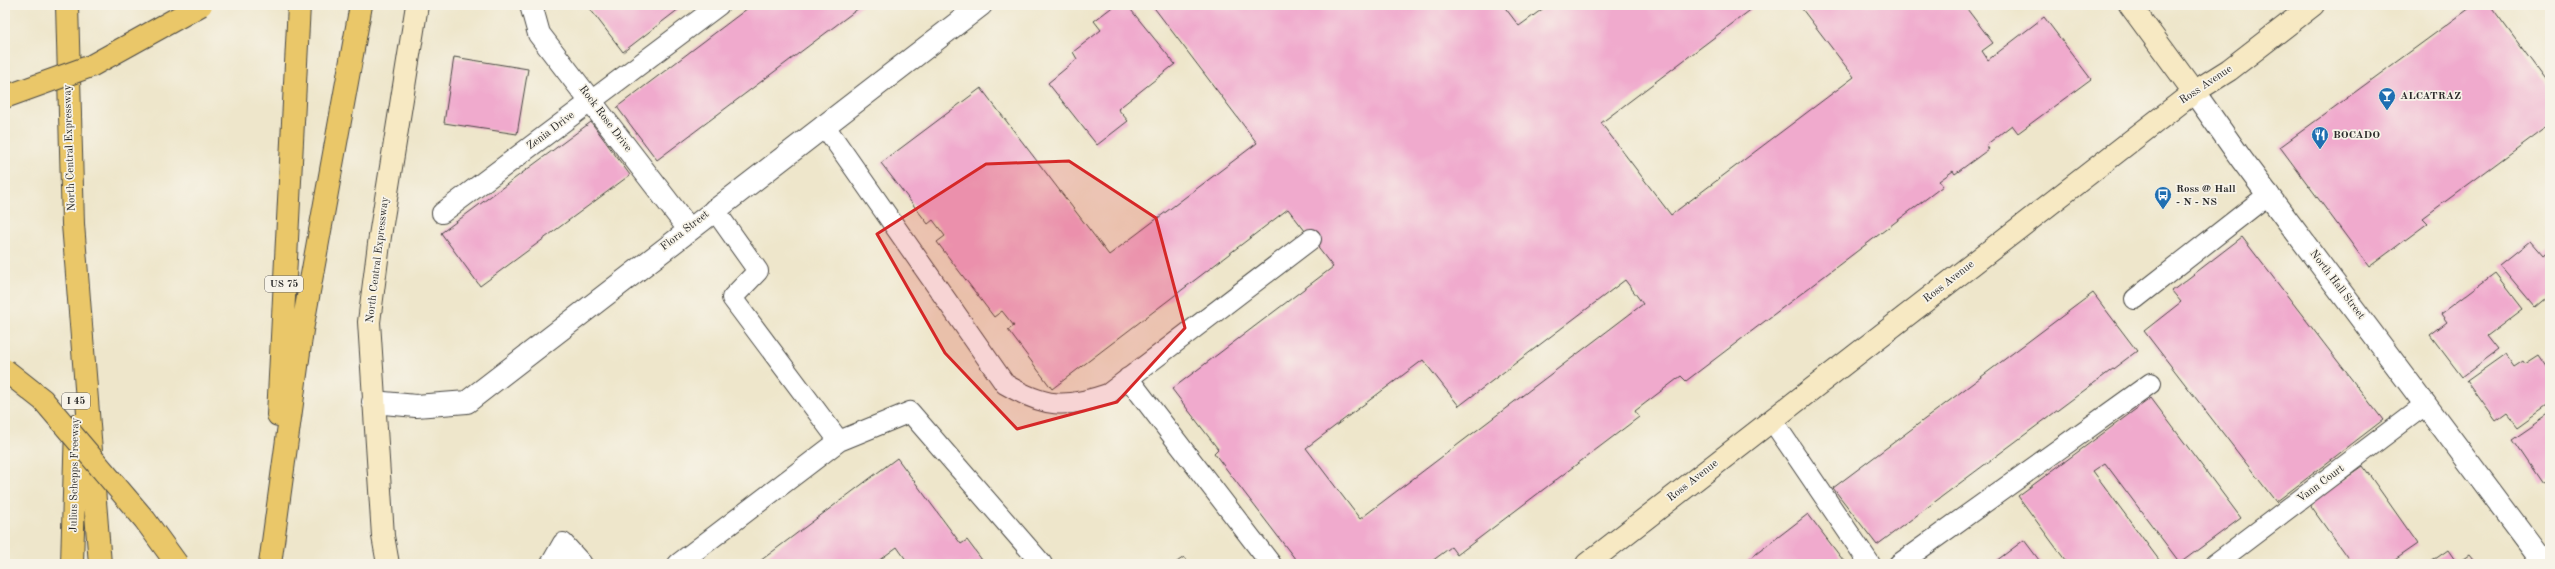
<svg xmlns="http://www.w3.org/2000/svg" width="2555" height="569" font-family="'Old Standard TT',serif">
<rect width="100%" height="100%" fill="#f7f3e8"/>
<filter id="ink" filterUnits="userSpaceOnUse"><feTurbulence type="fractalNoise" baseFrequency=".025" numOctaves="2"/><feDisplacementMap in="SourceGraphic" scale="8" xChannelSelector="R" yChannelSelector="G"/><feConvolveMatrix kernelMatrix="1 2 1 2 8 2 1 2 1" color-interpolation-filters="sRGB"/></filter>
<filter id="wash" filterUnits="userSpaceOnUse"><feTurbulence type="fractalNoise" baseFrequency=".012" numOctaves="4" result="noise"/><feDisplacementMap in="SourceGraphic" scale="16" xChannelSelector="R" yChannelSelector="G"/><feGaussianBlur stdDeviation="0.9" result="paint"/><feColorMatrix in="noise" values="0 0 0 0 0 0 0 0 0 0 0 0 0 0 0 0 0 1.4 0 .05"/><feComposite in="paint" operator="in"/></filter>
<g filter="url(#wash)">
<rect width="100%" height="100%" fill="#eee6cb"/>
<g id="blocks">
<path fill="#f0aacd" fill-rule="evenodd" d="M587 5H684L623 52Z
M752 5H863L657 160 617 107Z
M1115 5H1127L1175 64 1118 109 1128 121 1097 145 1048 83 1077 59 1073 52 1101 30 1094 21Z
M1152 5H1503L1519 26 1548 5H1757L1601 123 1671 215 1854 77 1799 5H1964L1993 43 1982 51 1988 60 2044 17 2091 79 2018 133 2012 125 1986 145 1989 149 1955 174 1953 171 1939 181 1943 186 1686 381 1681 376 1635 411 1639 417 1457 555 1451 547 1428 564H1299L1214 453 1218 449 1172 389 1333 267 1288 209 1052 389 1008 330 1014 326 1002 311 994 317 937 242 945 236 933 220 928 224 881 163 981 88 1109 255 1257 143ZM1625 280 1643 304 1360 519 1306 448 1423 360 1459 406Z
M2474 5H2490L2550 86V124L2423 218 2428 223 2369 267 2280 147Z
M454 57 528 69 517 134 444 123Z
M591 122 630 175 480 286 441 233Z
M2242 237 2383 420 2276 502 2144 331 2181 302 2172 291Z
M2530 241 2543 256 2550 250V301L2547 297 2535 307 2500 265Z
M2495 273 2523 309 2487 336 2498 350 2462 377 2430 335 2447 322 2441 314Z
M2093 293 2137 351 1877 545 1833 488Z
M2505 354 2514 367 2523 361 2525 364 2539 355 2550 371V404L2518 427 2507 413 2496 421 2467 381Z
M2151 398 2241 518 2180 563 2105 463 2093 471 2162 564H2068L2018 496Z
M2550 414V479L2542 484 2512 440Z
M897 458 961 544 967 540 985 564H909L897 547 874 564H756Z
M2363 466 2418 544 2389 564H2352L2309 504Z
M1808 514 1846 564H1743Z
M2024 540 2042 564H1992Z
M2448 550 2457 563 2469 555 2476 564H2428Z
M1184 557 1189 564H1174Z"/>
</g>
</g>
<g filter="url(#ink)">
<use href="#blocks" fill-opacity="0" stroke="#484743" stroke-width="1"/>
<g fill="none" stroke-linecap="round" stroke-linejoin="round">
<defs>
<path id="lane" d="M824 125 1005 384C1044 407 1065 409 1108 394L1311 239
M714 209 758 271 732 298 839 441 910 412 1042 564
M442 213 719 5
M2135 299 2269 194
M1128 378 1271 564
M1772 420 1870 564
M551 564 563 543 582 564
M678 564 839 441
M1899 564 2151 383
M2215 564 2426 404"/>
<path id="street" d="M531 5 539 34 688 228
M2194 92 2242 160 2545 564
M373 402 416 406 467 402 981 5"/>
<path id="secondary" d="M2130 5 2194 92
M388 564 383 536 369 322 380 236 417 5
M1587 564 2194 92 2229 70 2313 5"/>
<path id="highway" d="M67 5 73 224 100 564
M278 415 299 5
M72 564 76 425
M270 564 302 330 361 5"/>
</defs>
<use href="#lane" stroke="#484743" stroke-width="22"/>
<use href="#street" stroke="#484743" stroke-width="24"/>
<use href="#secondary" stroke="#484743" stroke-width="24"/>
<use href="#highway" stroke="#484743" stroke-width="24"/>
<use href="#lane" stroke="#fff" stroke-width="20"/>
<use href="#street" stroke="#fff" stroke-width="22"/>
<use href="#secondary" stroke="#f7e9c3" stroke-width="22"/>
<use href="#highway" stroke="#eac769" stroke-width="22"/>
<defs>
<path id="highway-bridge" d="M5 97 91 66 201 5
M5 370 43 400 145 520 177 564"/>
</defs>
<use href="#highway-bridge" stroke="#484743" stroke-width="24" stroke-linecap="butt"/>
<use href="#highway-bridge" stroke="#eac769" stroke-width="22"/>
</g>
</g>
<path fill="#d62828" fill-opacity="0.2" stroke="#d62828" stroke-width="3" stroke-linejoin="round" d="M1069 161 1156 218 1185 328 1117 402 1017 429 945 353 877 234 986 164Z"/>
<defs>
<symbol id="bar-pin" viewBox="-11 -11 22 30"><path d="M0 17L-7.5 6A9.5 9.5 0 1 1 7.5 6Z" fill="#1f6fb2" stroke="#f7f3e8"/><path d="M-6-5H6L.8 .8V4.5H3.5V6h-7V4.5H-.8V.8Z" fill="#fff"/></symbol>
<symbol id="restaurant-pin" viewBox="-11 -11 22 30"><path d="M0 17L-7.5 6A9.5 9.5 0 1 1 7.5 6Z" fill="#1f6fb2" stroke="#f7f3e8"/><path d="M-5-6h1v4h1v-4h1v4h1v-4h1v5L-1.5 .5V6h-2V.5L-5-1ZM5-6V6H3V1.5H1.5Q1.5-4 5-6Z" fill="#fff"/></symbol>
<symbol id="bus-pin" viewBox="-11 -11 22 30"><path d="M0 17L-7.5 6A9.5 9.5 0 1 1 7.5 6Z" fill="#1f6fb2" stroke="#f7f3e8"/><path d="M-5-6H5V4H4V6H2V4H-2V6H-4V4H-5ZM-3.5-4V0h7V-4ZM-3.5 1.2v1.5H-2V1.2ZM2 1.2v1.5H3.5V1.2Z" fill="#fff"/></symbol>
</defs>
<g fill-rule="evenodd">
<use href="#bar-pin" x="2377" y="86" width="20" height="27"/>
<use href="#restaurant-pin" x="2310" y="125" width="20" height="27"/>
<use href="#bus-pin" x="2153" y="185" width="20" height="27"/>
</g>
<g text-anchor="middle" dominant-baseline="central" stroke-width="3.5" stroke-linejoin="round" paint-order="stroke">
<g fill="#f7f3e8" stroke="#686764" stroke-width="1">
<rect x="265" y="276" width="38" height="16" rx="3"/>
<rect x="62" y="393" width="28" height="16" rx="3"/>
</g>
<g font-size="10" font-weight="bold" fill="#2b2b2b">
<text x="284" y="284">US 75</text>
<text x="76" y="401">I 45</text>
</g>
<g font-size="11" fill="#2b2b2b" stroke="#f7f3e8">
<text transform="translate(2206 85) rotate(-34)">Ross Avenue</text>
<text transform="translate(605 119) rotate(53)">Rock Rose Drive</text>
<text transform="translate(551 131) rotate(-37)">Zenia Drive</text>
<text transform="translate(70 148) rotate(-92)">North Central Expressway</text>
<text transform="translate(685 231) rotate(-38)">Flora Street</text>
<text transform="translate(378 260) rotate(-83)">North Central Expressway</text>
<text transform="translate(1949 282) rotate(-38)">Ross Avenue</text>
<text transform="translate(2337 285) rotate(53)">North Hall Street</text>
<text transform="translate(75 475) rotate(-89)">Julius Schepps Freeway</text>
<text transform="translate(1693 481) rotate(-38)">Ross Avenue</text>
<text transform="translate(2321 484) rotate(-37)">Vann Court</text>
</g>
<g font-size="11" font-weight="bold" fill="#2b2b2b" stroke="#f7f3e8" text-anchor="start">
<text x="2400" y="96">ALCATRAZ</text>
<text x="2333" y="135">BOCADO</text>
<text x="2176" y="189">Ross @ Hall<tspan x="2176" dy="13">- N - NS</tspan></text>
</g>
</g>
<rect width="2555" height="569" fill="none" stroke="#f7f3e8" stroke-width="20"/>
</svg>
